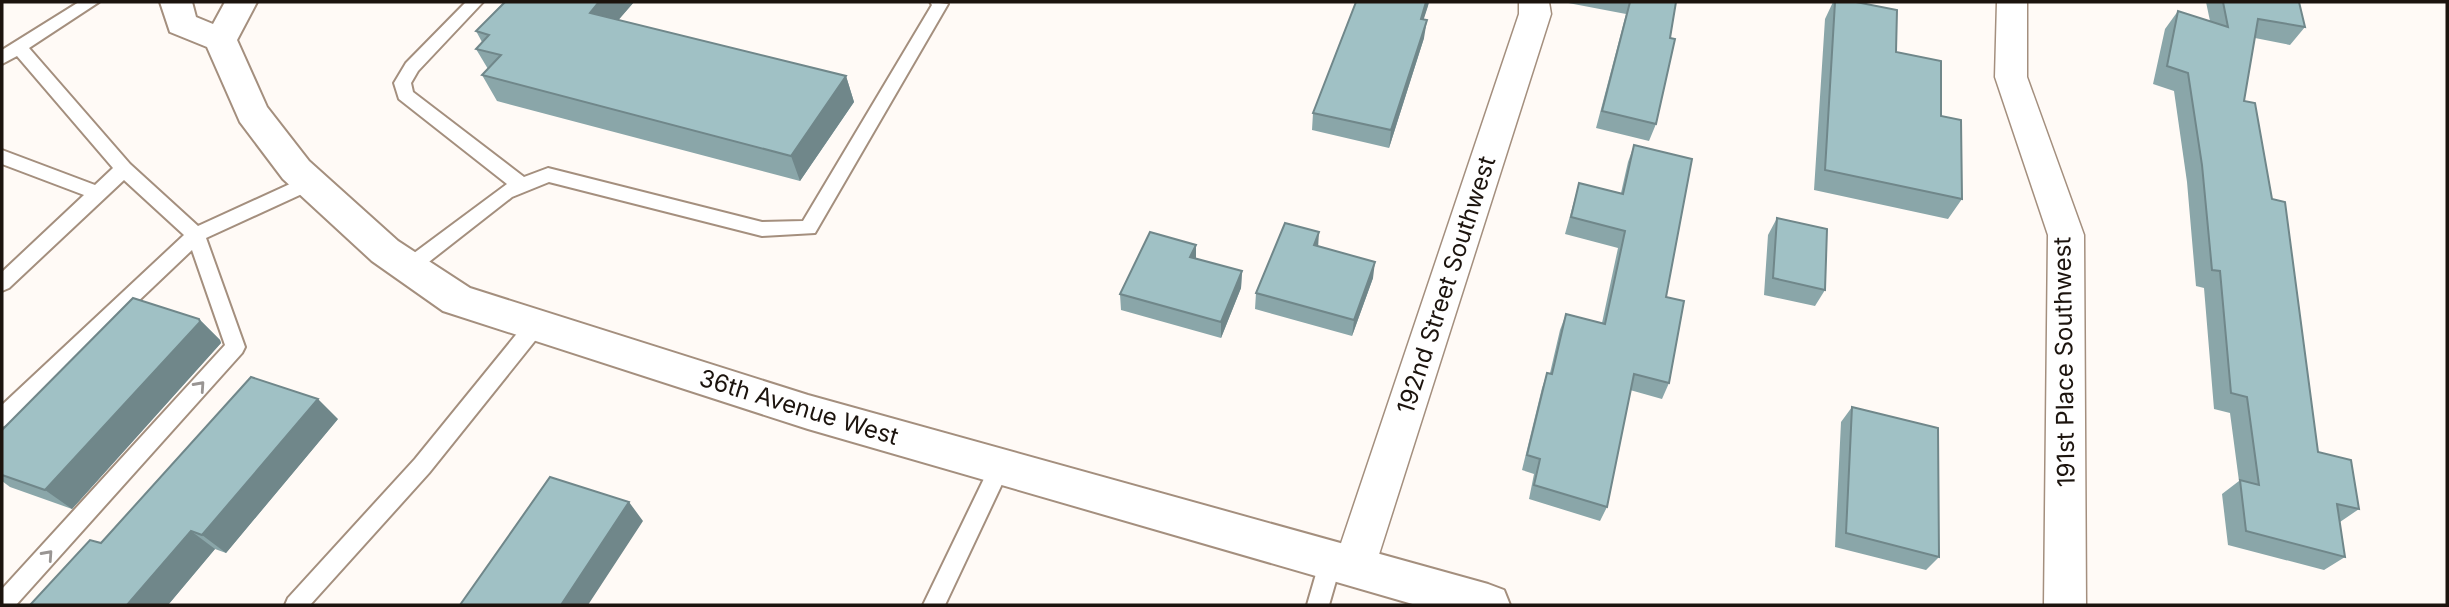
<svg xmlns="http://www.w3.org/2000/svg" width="2449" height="607" font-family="Inter,sans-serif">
<rect width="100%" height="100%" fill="#fffaf6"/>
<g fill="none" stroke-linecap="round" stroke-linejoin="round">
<defs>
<path id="service" d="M79 2H99L29 48 130 164 198 226 303 178H315L318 183 315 188 206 238 245 347 242 353 16 605H2V589L225 345 192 250 9 424 2 427V405L184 235 124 180 9 288 2 291V272L84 195 2 164V150L95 185 113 168 17 56 2 64V50Z
M466 2H483L418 71 411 83 413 92 524 177 548 168 762 222 803 221 932 5 930 2 948 4 815 233 762 236 549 182 512 197 416 272 409 274 402 272 400 267 402 262 507 184 399 99 394 83 406 63Z
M535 318 542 320 545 326 542 332 429 473 310 605H285L288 598 415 459 528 320Z
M1000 458 1007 460 1010 467 945 605H923L993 460Z
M1331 550 1339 553 1342 560 1329 605H1307L1320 560 1323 553Z"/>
<path id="minor" d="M1519 2H1549L1551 14 1375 567 1369 581 1354 586 1339 581 1333 567 1519 14Z
M1997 2H2027V77L2084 235 2086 605H2044L2048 235 1995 77Z"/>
<path id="secondary" d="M160 2H192L196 17 213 24 225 2H257L237 40 267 107 309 161 398 241 470 288 808 395 1488 584 1504 590 1510 605H1416L808 429 443 311 372 261 283 179 240 122 207 47 170 32Z"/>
</defs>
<use href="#service" stroke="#a48f7e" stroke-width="4"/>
<use href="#minor" stroke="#a48f7e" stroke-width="3"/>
<use href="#secondary" stroke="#a48f7e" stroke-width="4"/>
<use href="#service" fill="#fff" fill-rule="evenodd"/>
<use href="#minor" fill="#fff" fill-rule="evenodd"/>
<use href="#secondary" fill="#fff" fill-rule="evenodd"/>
</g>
<path fill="#8aa6a9" d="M504 2H634L618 20 846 76 854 102 800 181 497 101 482 75 488 69 476 49 482 42 476 31Z
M1356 2H1429L1423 20 1424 38 1389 148 1312 130 1313 113Z
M1563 2H1676L1656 124 1649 141 1596 128 1626 14Z
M1833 2H1856L1896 52 1941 116 1962 199 1948 219 1814 190 1825 19Z
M2206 2H2299L2305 27 2290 45 2255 38 2244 101 2318 452 2359 509 2340 522 2345 557 2324 570 2228 545 2222 494 2239 481 2230 413 2214 409 2204 288 2196 286 2187 182 2174 91 2153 84 2165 29 2178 11 2210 21Z
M1634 145 1666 297 1669 383 1662 399 1630 390 1607 507 1600 521 1529 499 1534 474 1522 470 1542 388 1547 373H1550L1560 330 1566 314 1602 323 1618 248 1565 234 1579 183 1621 193 1628 162Z
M1777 218 1825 290 1815 306 1764 295 1768 235Z
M1318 246 1373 278 1352 336 1255 309 1256 293Z
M1196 259 1242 271 1241 288 1221 338 1121 310 1120 294Z
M199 319 220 340 221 343 72 509 10 487 2 481V430Z
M1852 407 1939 557 1926 570 1835 547 1841 422Z
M338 419 226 553 215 549 168 605H30L101 543Z"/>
<path fill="#70878a" d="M599 2H634L603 38 590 13Z
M1426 2H1429L1428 6 1418 37 1421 19Z
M1427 20 1424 38 1389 148 1391 130Z
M846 76 854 102 800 181 791 156Z
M1319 232 1318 249 1314 245Z
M1196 245V261L1190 257Z
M1375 262 1373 278 1352 336 1354 320Z
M1242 271 1241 288 1221 338V322Z
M199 319 220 340 221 343 72 509 45 490Z
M318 399 338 419 226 553 202 535Z
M629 502 643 521 588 605H561Z
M191 531 215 549 168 605H127Z"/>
<path fill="#a0c1c5" stroke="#70878a" stroke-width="2" d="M505 2H599L590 13 846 76 791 156 482 75 501 55 476 49 489 35 476 31Z
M1356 2H1426L1421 19 1427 20 1391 130 1313 113Z
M1630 2H1676L1670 38 1675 39 1656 124 1602 111Z
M1835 2H1856L1897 10 1896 52 1941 61V116L1961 120 1962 199 1825 170Z
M2223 2H2299L2305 27 2258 19 2244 101 2255 103 2272 199 2285 202 2318 452 2351 460 2359 509 2337 504 2345 557 2246 531 2240 480 2259 485 2247 397 2231 393 2220 271 2212 270 2202 165 2188 73 2167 66 2178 11 2228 27Z
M1634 145 1692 159 1666 297 1684 301 1669 383 1634 374 1607 507 1534 485 1540 459 1527 455 1547 373 1552 374 1566 314 1605 324 1625 231 1571 217 1579 183 1623 194Z
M1777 218 1827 229 1825 290 1773 278Z
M1285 223 1319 232 1314 245 1375 262 1354 320 1256 293Z
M1150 232 1196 245 1190 257 1242 271 1221 322 1120 294Z
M133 298 199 319 200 322 45 490 2 475V430Z
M251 377 318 399 202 535 191 531 127 605H30L90 540 101 543Z
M1852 407 1938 428 1939 557 1846 533Z
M550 477 629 502 561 605H460Z"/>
<defs><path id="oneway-chevron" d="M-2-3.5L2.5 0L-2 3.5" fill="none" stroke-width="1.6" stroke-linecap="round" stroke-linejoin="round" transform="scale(1.75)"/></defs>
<g stroke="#999593">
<use href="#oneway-chevron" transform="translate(200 386) rotate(-48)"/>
<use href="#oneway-chevron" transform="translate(48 555) rotate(-48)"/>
</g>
<g text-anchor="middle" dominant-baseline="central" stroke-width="7" stroke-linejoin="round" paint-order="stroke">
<g font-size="24" fill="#1c140e" stroke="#fff">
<text transform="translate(1446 285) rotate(-72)">192nd Street Southwest</text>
<text transform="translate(2064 362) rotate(-91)">191st Place Southwest</text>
<text transform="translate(799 407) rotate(17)">36th Avenue West</text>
</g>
</g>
<rect width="2449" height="607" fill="none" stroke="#1c140e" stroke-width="7"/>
</svg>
